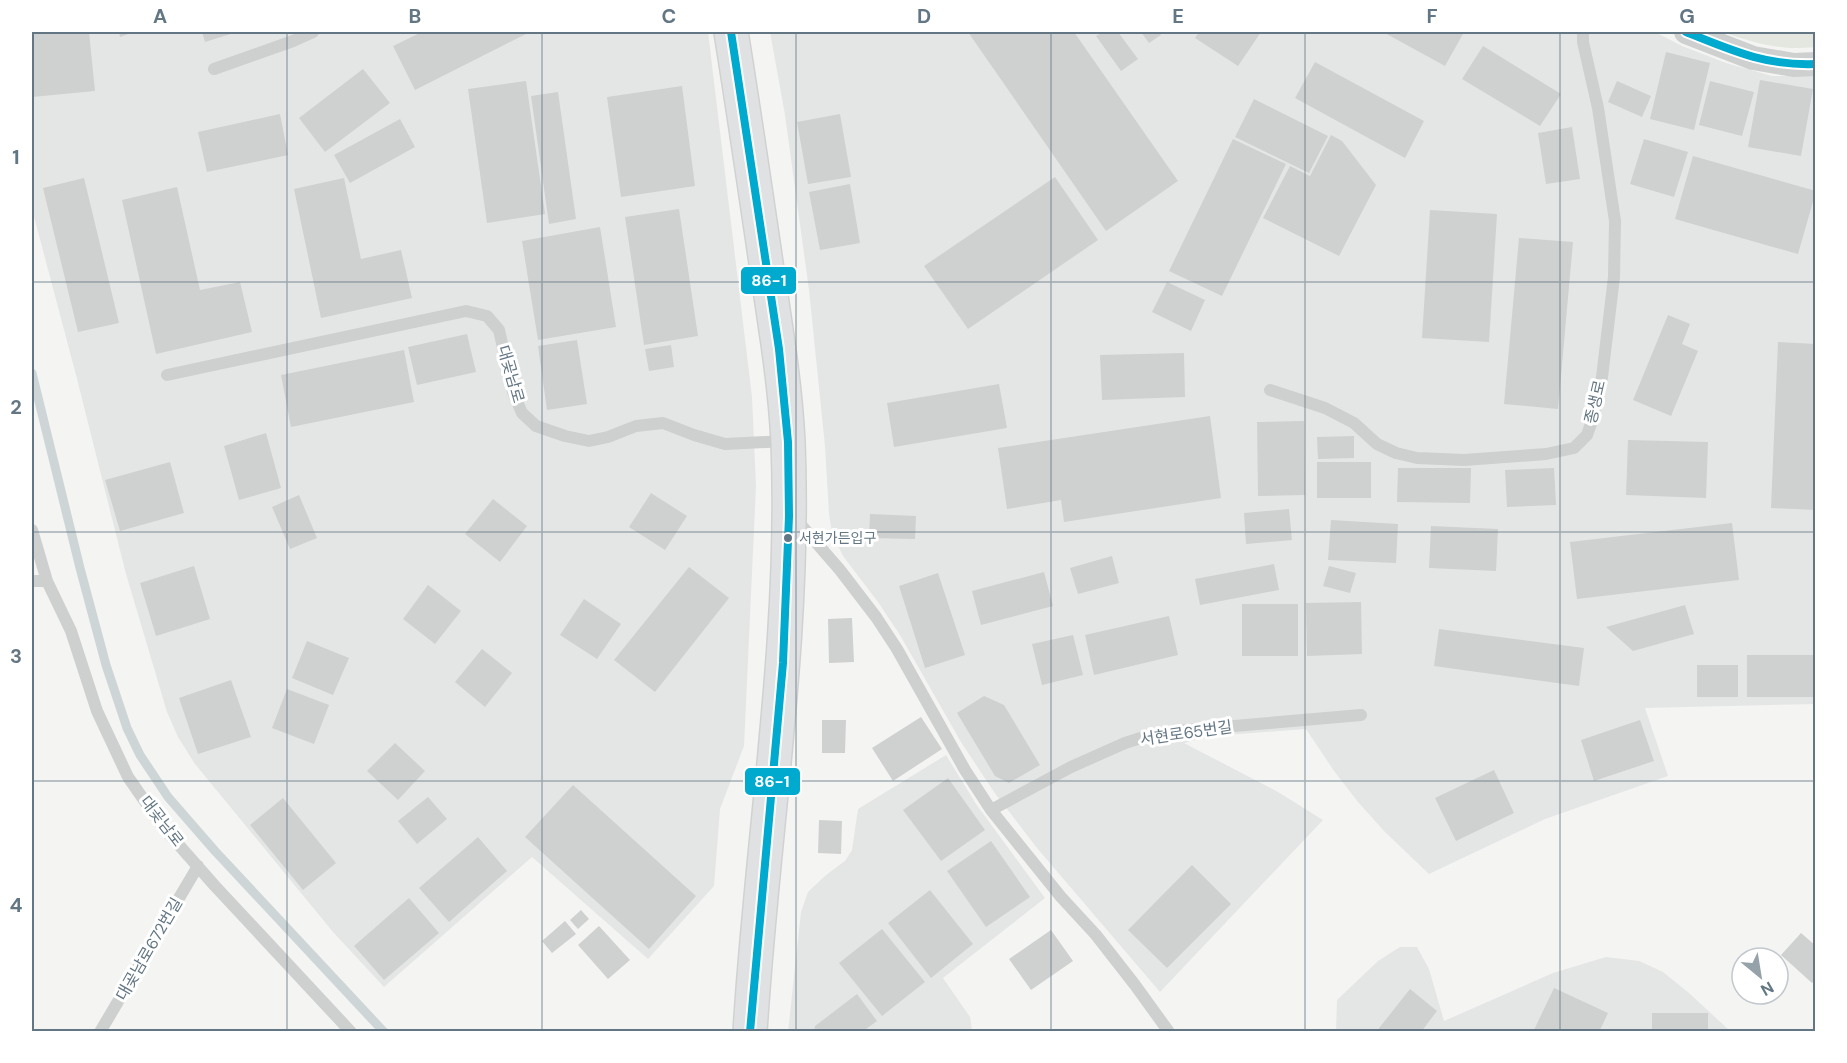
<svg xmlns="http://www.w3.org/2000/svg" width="1847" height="1063" font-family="'DM Sans','Noto Sans KR',sans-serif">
<rect width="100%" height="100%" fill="#f4f4f2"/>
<path fill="#e4e6e5" d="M32 32H708L752 397 756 486 744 746 720 809 714 886 648 959 532 857 384 987 333 932 195 764 178 737 167 712 126 574 76 375 32 209Z
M770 32H1655L1682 46 1726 63 1772 76H1815V704L1645 708 1668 776 1545 819 1429 874 1385 832 1358 802 1334 771 1306 729 1211 736 1184 743 1278 792 1323 820 1160 992 1037 848 994 792 961 742 900 635 878 602 843 556 832 533 829 514 825 446 809 290 785 115Z
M946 755 976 804 1045 898 943 978 970 1017 972 1031 788 1032 801 912 808 892 826 875 845 861 852 850 858 809Z
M1400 947H1417L1429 969 1444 1021 1553 973 1606 957 1639 961 1663 972 1689 993 1730 1031 1336 1032 1337 1000 1378 961Z"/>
<path fill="#e4e7e0" d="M1722 32H1815V47C1779 51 1756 43 1722 32Z"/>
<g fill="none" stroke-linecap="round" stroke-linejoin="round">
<path stroke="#cdd5d7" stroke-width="9" d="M32 373 80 568 106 665 127 728 140 755 168 797 215 851 384 1032"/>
</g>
<path fill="#cfd0d0" d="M43 32H89L95 91 32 97V33Z
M119 32H134L120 37Z
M202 32H237L205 42Z
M422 32H530L415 90 393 46Z
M968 32H1074L1178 181 1106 231Z
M1103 32H1118L1138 59 1121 71 1096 36Z
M1141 32H1159L1161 35 1149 43Z
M1199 32H1261L1238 66 1195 38Z
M1383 32H1464L1445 66Z
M1483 46 1561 94 1540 126 1462 79Z
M1666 52 1710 63 1694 130 1650 119Z
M1315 62 1424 121 1405 158 1295 98Z
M363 69 390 103 325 152 299 118Z
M1760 80 1813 89 1801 156 1748 147Z
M526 81 545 214 487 223 468 89Z
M1617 81 1651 96 1642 117 1608 102Z
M1710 81 1754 92 1742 136 1699 125Z
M682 86 695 186 621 197 607 97Z
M558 92 576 219 549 224 531 96Z
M1254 99 1328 136 1309 173 1235 137Z
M280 114 288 155 207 172 198 132Z
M840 114 851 177 808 184 797 122Z
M400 119 415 147 350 183 334 155Z
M1572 127 1580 179 1546 184 1538 133Z
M1331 135 1342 141 1376 185 1339 256 1263 218 1290 166 1310 176Z
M1233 139 1286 164 1222 296 1169 271Z
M1644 139 1688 152 1674 197 1630 184Z
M1693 156 1816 191 1798 254 1675 219Z
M1055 177 1098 240 968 329 924 266Z
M84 178 119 323 78 332 43 188Z
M344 178 361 259 401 250 412 298 321 318 294 189Z
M850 184 860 243 820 250 809 192Z
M177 187 200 290 240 282 252 332 156 354 122 200Z
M679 209 698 336 644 345 625 217Z
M1430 210 1497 214 1489 342 1422 338Z
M600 227 616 327 538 340 522 241Z
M1519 238 1573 242 1558 409 1504 404Z
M1167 282 1205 300 1191 331 1152 312Z
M1668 315 1690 324 1682 344 1698 351 1671 416 1633 400Z
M467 334 476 372 417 385 408 347Z
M577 340 587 404 547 410 538 346Z
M1778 342 1816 344V510L1771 508Z
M671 345 674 367 649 371 645 349Z
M404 350 414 402 291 427 281 375Z
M1184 353 1185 397 1102 400 1100 355Z
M999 384 1007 428 894 447 887 403Z
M1210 416 1221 498 1064 522 1061 500 1007 509 998 448Z
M1304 421 1305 495 1258 496 1257 422Z
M266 433 281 488 239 500 224 446Z
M1354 436V458L1318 459 1317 437Z
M1628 440 1708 442 1706 498 1626 495Z
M170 462 184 513 120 531 105 480Z
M1317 462H1371V498H1317Z
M1398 468H1471L1470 503 1397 502Z
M1554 468 1556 505 1507 507 1505 470Z
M651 493 687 516 665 550 629 527Z
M299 495 317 538 290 549 272 507Z
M493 499 527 526 500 562 465 534Z
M1289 509 1292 540 1246 544 1244 513Z
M870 514 916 516 915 539 869 538Z
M1331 520 1398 524 1396 563 1328 560Z
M1732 523 1739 580 1577 599 1570 542Z
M1431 526 1498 529 1496 571 1429 568Z
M1112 556 1119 583 1078 594 1070 568Z
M1274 564 1279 590 1200 605 1195 579Z
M194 566 210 619 156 636 140 583Z
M1329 566 1356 573 1350 593 1323 586Z
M689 567 729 598 655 692 614 660Z
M1044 572 1053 606 981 625 972 591Z
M938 573 965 655 925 668 899 586Z
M428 585 461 611 435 644 403 619Z
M584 599 621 624 597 659 560 635Z
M1361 602 1362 654 1307 656 1306 603Z
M1242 604H1298V656H1242Z
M1685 605 1694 634 1633 651 1606 627Z
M1169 616 1178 655 1094 675 1085 635Z
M852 618 854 662 829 663 828 619Z
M1439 629 1584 648 1579 686 1434 666Z
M1073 635 1083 675 1042 685 1032 644Z
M307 641 349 658 333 695 292 678Z
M482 649 512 673 485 707 455 682Z
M1747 655H1816V697H1747Z
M1697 665H1738V697H1697Z
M231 680 251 737 198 754 179 698Z
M287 689 329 705 314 744 272 728Z
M984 696 1004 705 1040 765 1009 783 995 776 957 713Z
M921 717 942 749 893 781 872 748Z
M822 720H846L845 753H822Z
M1640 720 1654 761 1594 781 1581 740Z
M395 743 425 771 398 800 367 771Z
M1494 770 1514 813 1456 841 1435 798Z
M948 778 985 830 941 861 903 810Z
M573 785 696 896 649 949 525 837Z
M428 797 447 819 417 844 398 821Z
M283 798 336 863 303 890 250 825Z
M819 820 842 821 841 854 818 853Z
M478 837 507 871 449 922 419 888Z
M991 841 1030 897 986 927 947 871Z
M1192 865 1231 904 1167 968 1128 930Z
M930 890 973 944 931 978 888 923Z
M409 898 439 933 384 980 354 946Z
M581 910 589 919 578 929 570 920Z
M565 921 576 934 552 953 542 941Z
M599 926 630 960 608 979 578 945Z
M882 929 925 982 882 1016 839 963Z
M1051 930 1073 961 1031 990 1009 959Z
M1801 933 1816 946V979L1812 983 1781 955Z
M1554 988 1608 1013 1599 1032H1533Z
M1410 989 1437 1011 1421 1032H1376Z
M857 994 877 1021 862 1032H814L815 1026Z
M1652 1013H1708V1032H1652Z"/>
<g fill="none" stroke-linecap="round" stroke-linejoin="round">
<defs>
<path id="secondary" d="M731 32C743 106 754 181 765 256 774 318 785 380 788 442 796 639 762 835 750 1032"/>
</defs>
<use href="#secondary" stroke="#d0d2d2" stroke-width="36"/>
<path stroke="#cecfcf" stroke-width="12" d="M214 69 293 41 313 32
M167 375 466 311 487 316 499 330 513 392 522 413 536 426 565 436 589 441 608 437 636 426 663 423 694 435 725 444 786 441
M1270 390 1325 408 1354 423 1377 444 1396 453 1417 458 1464 460 1546 454 1574 448 1587 435 1593 418 1602 377 1614 277 1615 221 1598 108 1583 42V32
M794 517 840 570 876 617 897 649 965 770 991 810 1061 897 1096 935 1135 985 1169 1032
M32 530 47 581
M32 581H47L71 631 97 711 128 777 162 826 215 886 351 1032
M991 810 1071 767 1125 743 1147 736 1176 731 1361 715
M100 1032 198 866"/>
<path stroke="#cecfcf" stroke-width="24" d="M1686 32 1753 58 1794 65 1816 64"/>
<use href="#secondary" stroke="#e0e1e2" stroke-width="33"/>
<defs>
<path id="bus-1" d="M731 32 779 349 788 442 789 516 783 663 750 1032
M1686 32C1731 50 1765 66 1816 64"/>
</defs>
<use href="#bus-1" stroke="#fff" stroke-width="12"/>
<use href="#bus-1" stroke="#00a9ce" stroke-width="8"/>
</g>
<path fill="none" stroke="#637684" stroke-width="1.5" stroke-opacity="0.55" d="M287 32V1032M542 32V1032M796 32V1032M1051 32V1032M1305 32V1032M1560 32V1032M32 282H1816M32 532H1816M32 781H1816"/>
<circle fill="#637684" stroke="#fff" stroke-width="2" cx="788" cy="538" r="5"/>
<g text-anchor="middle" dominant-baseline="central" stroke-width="6" stroke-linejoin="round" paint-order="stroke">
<g font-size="14" fill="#637684" stroke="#fff" text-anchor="start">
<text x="799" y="538">서현가든입구</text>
</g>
<g font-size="16" fill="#637684" stroke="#fff">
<text transform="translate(511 374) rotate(74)">대곶남로</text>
<text transform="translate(1595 402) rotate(-77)">종생로</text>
<text transform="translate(1186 733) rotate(-8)">서현로65번길</text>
<text transform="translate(162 821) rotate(52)">대곶남로</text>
<text transform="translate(149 949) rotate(-60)">대곶남로672번길</text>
</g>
</g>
<g stroke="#fff" stroke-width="2">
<rect x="740" y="266" width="57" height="29" rx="6" fill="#00a9ce"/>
<rect x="744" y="767" width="57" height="29" rx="6" fill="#00a9ce"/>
</g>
<g font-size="16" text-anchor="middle" font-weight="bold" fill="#fff">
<text x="769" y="286">86-1</text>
<text x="772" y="787">86-1</text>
</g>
<rect width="1847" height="1063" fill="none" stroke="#ffffff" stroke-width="66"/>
<g transform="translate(1760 976) rotate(150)"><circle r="28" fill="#ffffff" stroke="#c1c8ce" stroke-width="1.5"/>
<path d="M0-4.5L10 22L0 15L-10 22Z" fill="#96a2aa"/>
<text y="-9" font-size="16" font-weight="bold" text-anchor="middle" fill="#637684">N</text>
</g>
<rect x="33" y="33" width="1781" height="997" fill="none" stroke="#637684" stroke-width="2"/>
<g font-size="20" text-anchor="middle" font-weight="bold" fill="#637684">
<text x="160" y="23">A</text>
<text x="415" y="23">B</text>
<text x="669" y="23">C</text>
<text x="924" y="23">D</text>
<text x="1178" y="23">E</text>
<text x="1432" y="23">F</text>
<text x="1687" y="23">G</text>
<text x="16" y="164">1</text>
<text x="16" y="414">2</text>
<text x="16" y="663">3</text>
<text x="16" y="912">4</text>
</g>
</svg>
